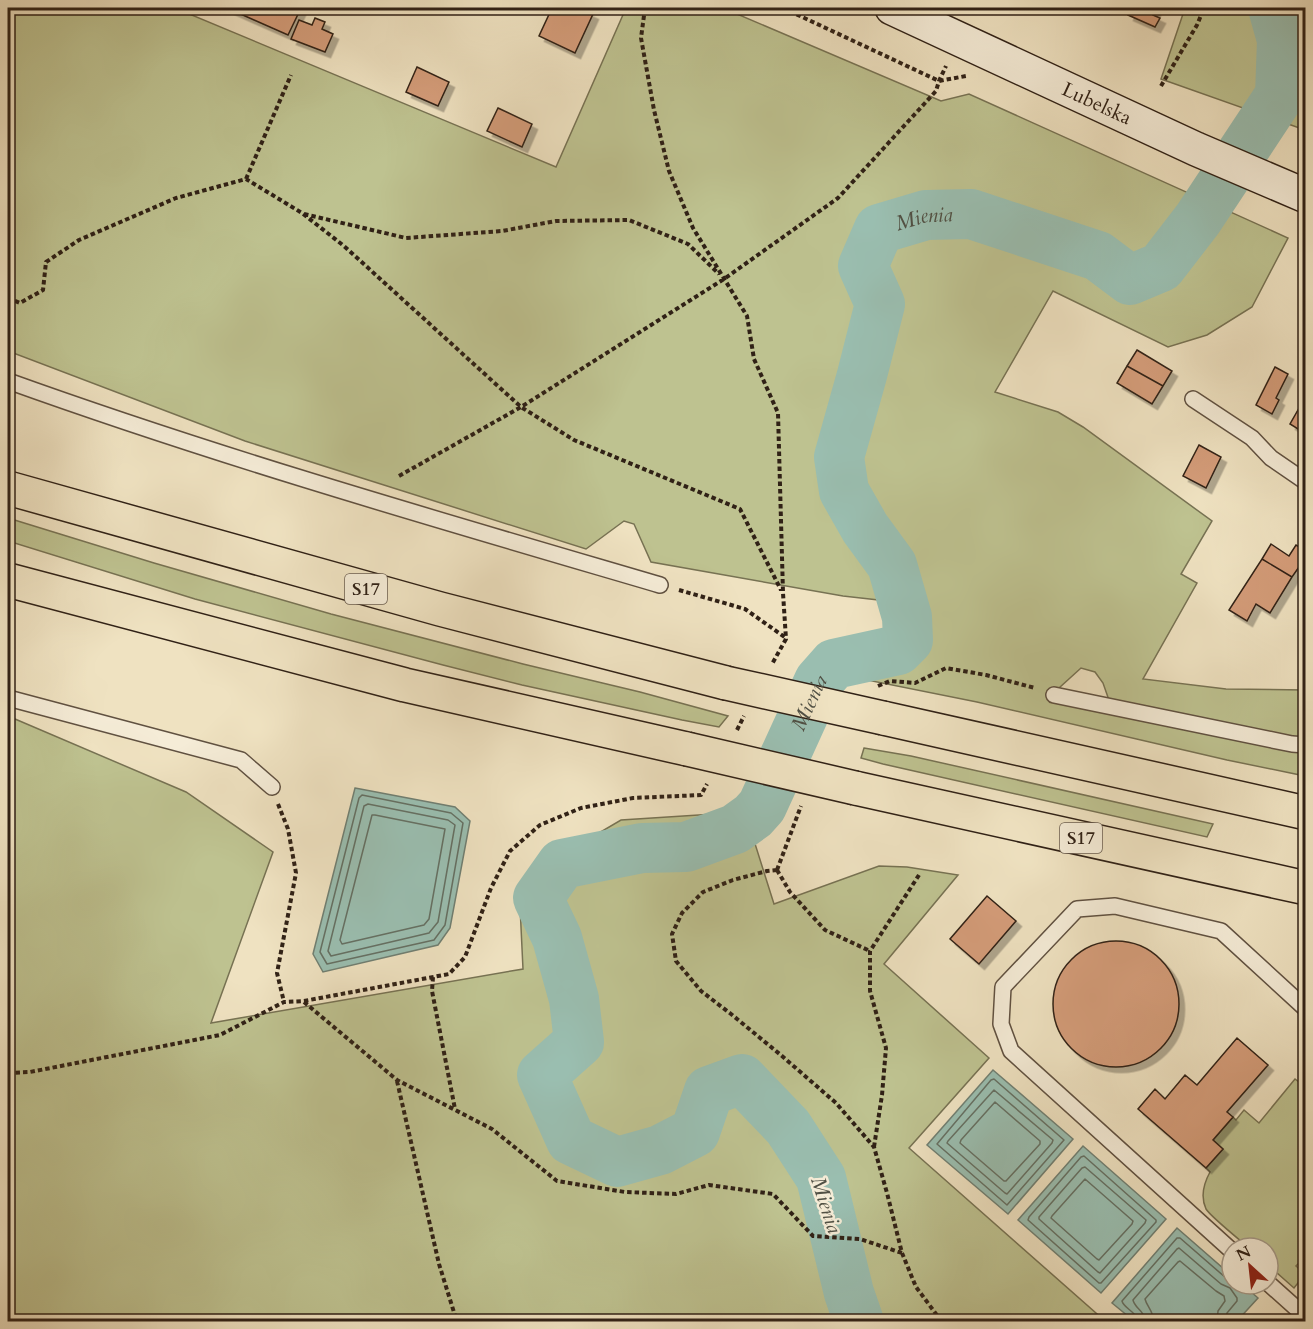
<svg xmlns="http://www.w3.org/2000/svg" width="1313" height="1329" font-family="Cardo,serif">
<defs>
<filter id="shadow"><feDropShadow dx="5.5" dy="5.5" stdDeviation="0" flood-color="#0004"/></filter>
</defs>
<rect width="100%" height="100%" fill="#efe2c1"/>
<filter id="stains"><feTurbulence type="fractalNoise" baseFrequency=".00333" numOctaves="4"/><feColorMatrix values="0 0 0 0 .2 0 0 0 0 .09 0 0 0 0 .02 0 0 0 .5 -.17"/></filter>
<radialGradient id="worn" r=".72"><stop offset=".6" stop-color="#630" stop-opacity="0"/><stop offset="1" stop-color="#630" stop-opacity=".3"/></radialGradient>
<path fill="#bec290" stroke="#777253" stroke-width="1.5" d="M8 8H175L556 167 626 8H723L941 101 969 94 1288 238 1252 307 1207 335 1168 347 1053 291 995 392 1058 412 1083 427 1212 521 1181 574 1197 583 1143 679 1226 689 1305 690V740L1110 703 1103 683 1095 672 1081 668 1059 688 1054 695 1305 751V776L1227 760 977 702 857 678 878 666 892 661 920 655 929 645 925 627 914 604 843 596 651 562 634 524 624 521 586 549 245 441 8 351Z
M1185 8H1305V130L1161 79Z
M8 518 154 563 331 614 523 664 640 692 728 716 719 727 682 720 522 685 443 665 195 599 8 541Z
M8 716 186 792 273 852 211 1023 523 969 520 906 539 868 621 820 745 812 774 904 879 866 907 867 958 875 884 964 989 1058 909 1148 1105 1321H8Z
M864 748 911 756 1213 824 1207 837 883 764 861 758Z
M1305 1077 1306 1263 1302 1260 1296 1266 1305 1274 1294 1288 1268 1265V1248H1249C1240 1240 1211 1217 1206 1209 1200 1196 1204 1183 1210 1172L1206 1168 1223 1149 1213 1140 1233 1117 1236 1120 1244 1110 1259 1123 1295 1079 1299 1082Z"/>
<path fill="#9abeb0" stroke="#707f72" stroke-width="1.5" d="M355 788 455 807 470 821 450 928 438 945 323 972 313 954Z
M993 1070 1073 1139 1008 1214 927 1145Z
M1083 1146 1166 1219 1101 1293 1018 1220Z
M1177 1228 1232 1276V1284H1242L1258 1298 1237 1321H1134L1112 1303Z"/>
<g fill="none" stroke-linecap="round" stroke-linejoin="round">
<path stroke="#657063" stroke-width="1.5" d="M362 795 451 813 463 823 445 925 434 940 327 964 320 952 359 798Z
M368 804 448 820 455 825 438 922 429 933 331 956 328 951 364 806Z
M372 815H375L445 829 429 919 424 925 342 944 340 940Z
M994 1079 1064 1140 1007 1205 937 1144 991 1080Z
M994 1090 1053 1140 1052 1143 1007 1194 1005 1193 947 1143 948 1141Z
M995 1102 1040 1141V1144L1006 1181H1004L960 1143 961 1140Z
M1084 1156 1156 1220V1222L1101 1283H1099L1028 1220 1029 1217 1081 1157Z
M1085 1167 1146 1220 1145 1223 1100 1273 1098 1272 1039 1219V1217L1082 1168Z
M1085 1179 1133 1221 1132 1224 1099 1260 1097 1259 1051 1218 1052 1216Z
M1137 1322C1137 1311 1124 1309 1122 1301L1177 1238H1180L1226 1278 1232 1280
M1145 1322C1144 1309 1135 1309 1133 1300L1177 1249 1179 1248 1221 1284 1230 1288 1237 1298V1301L1227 1313 1226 1322
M1154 1322C1153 1310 1147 1307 1145 1299L1178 1262 1180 1261 1216 1291 1224 1296 1225 1301 1218 1311 1217 1322"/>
<path stroke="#9abeb0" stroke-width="50" id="s1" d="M859 1322 849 1293 821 1178 788 1127 742 1079 709 1091 695 1132 660 1150 617 1162 571 1140 542 1075 579 1042 574 999 557 938 538 898 562 864 642 848 686 847 735 829 753 816 762 806 819 681 834 664 898 650 908 640 907 617 892 565 865 528 844 491 839 457 862 375 880 304 863 266 879 229 926 215 971 214 1098 256 1130 280 1161 267 1198 219 1280 95 1282 40 1273 8"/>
</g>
<path fill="#d49c79" stroke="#302116" stroke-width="1.5" filter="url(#shadow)" d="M227 8H301L288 35Z
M552 8H580L593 14 575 53 539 36Z
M1131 8H1156L1153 15 1160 18 1155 27 1128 15Z
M315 18 325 22 322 29 333 34 325 52 291 39 299 20 312 25Z
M417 67 449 82 438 106 406 92Z
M498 108 532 124 522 147 487 131Z
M1137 350 1172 371 1163 386 1127 366Z
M1127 366 1163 386 1152 404 1117 383Z
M1275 367 1288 374 1276 398 1279 400 1272 414 1256 405Z
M1302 403 1306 405V434L1290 424Z
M1199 445 1221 457 1206 488 1183 476Z
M1271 544 1289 556 1296 545 1306 551V557L1292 577 1262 559Z
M1262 559 1292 577 1270 613 1256 604 1247 621 1229 610Z
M987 896 1016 921 979 964 950 939Z
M1053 1004a63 63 0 1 1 126 0a63 63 0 1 1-126 0Z
M1237 1038 1268 1065 1227 1112 1233 1117 1213 1140 1223 1149 1206 1168 1138 1109 1155 1089 1165 1099 1185 1075 1197 1085Z"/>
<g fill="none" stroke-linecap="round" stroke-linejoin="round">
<defs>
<path id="service" d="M8 381C222 458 442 521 660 585
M1193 399 1252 438 1271 458 1306 482
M1054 695 1292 744 1306 745
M8 698 241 760 272 787
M1232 1251 1011 1051 1001 1024 1003 987 1077 909 1115 906 1221 931 1306 1009
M1268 1283 1306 1317"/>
<g id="secondary">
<path id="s2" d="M892 8 1196 149 1306 196"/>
</g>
<path id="motorway" d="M8 488 440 609 726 683
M8 580 405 685 687 749
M883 718 1306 813
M855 788 1306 888"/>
</defs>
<use href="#service" stroke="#605141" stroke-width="18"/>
<use href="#secondary" stroke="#302116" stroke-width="36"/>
<use href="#motorway" stroke="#302116" stroke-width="36"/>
<path stroke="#302116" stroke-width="4" stroke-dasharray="4.5 3" stroke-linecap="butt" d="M645 8 641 38 654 110 669 171 693 228 747 316 754 359 778 413 783 593 786 639 772 664
M783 8 939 81 966 76
M1161 86 1197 25 1204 8
M246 179 291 75
M304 214 406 238 502 231 556 221 629 220 688 244 719 274
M8 298 20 303 43 290 46 262 79 240 176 198 246 179 302 213 344 246 521 407 574 440 740 509 781 590
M399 476 521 407 724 279 838 198 936 91 939 81 946 66
M679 590 745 609 786 638
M878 686 890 681 915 683 946 668 986 675 1035 688
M737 730 744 716
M278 804 288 829 296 873 277 973 284 1002
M777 870 767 871 733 880 703 892 682 913 672 934 676 961 701 991 731 1014 782 1056 836 1103 874 1147 887 1193 902 1253 916 1287 942 1322
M777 870 801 806
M777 870 790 892 825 930 870 951
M433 977 432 991 455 1109
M304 1002 397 1080 492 1129 557 1181 625 1192 676 1194 709 1185 773 1194 813 1236 860 1239 902 1253
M8 1073 30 1072 220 1035 284 1002 304 1001 449 974 465 957 491 888 510 851 540 825 581 808 633 798 701 795 707 784
M397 1081 439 1264 457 1322
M874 1147 882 1095 886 1048 870 991V951L919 875"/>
<use href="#service" stroke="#f5ecd7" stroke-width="15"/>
<use href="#secondary" stroke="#f5ecd7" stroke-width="33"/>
<use href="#motorway" stroke="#efe2c1" stroke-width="33"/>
<defs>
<path id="motorway-bridge" d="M726 683 883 718
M687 749 855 788"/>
</defs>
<use href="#motorway-bridge" stroke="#302116" stroke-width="36" stroke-linecap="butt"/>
<use href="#motorway-bridge" stroke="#efe2c1" stroke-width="33"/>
</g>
<g text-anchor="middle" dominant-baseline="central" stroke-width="5" stroke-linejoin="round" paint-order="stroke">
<g fill="#f5ecd7" stroke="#6b5e50" stroke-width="1.5">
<rect x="345" y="574" width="42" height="30" rx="4.5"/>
<rect x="1060" y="823" width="42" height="30" rx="4.5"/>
</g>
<g font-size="18" font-weight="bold" fill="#302116">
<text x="366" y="589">S17</text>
<text x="1081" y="838">S17</text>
</g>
<g font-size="20" fill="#302116" stroke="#f5ecd7">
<text stroke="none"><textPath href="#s2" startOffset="226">Lubelska</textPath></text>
</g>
<g font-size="21" font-style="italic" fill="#505044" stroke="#f5ecd7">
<text stroke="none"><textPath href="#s1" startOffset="1743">Mienia</textPath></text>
<text stroke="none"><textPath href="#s1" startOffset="1130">Mienia</textPath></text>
<text transform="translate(826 1205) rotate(72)">Mienia</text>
</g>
</g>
<rect width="1313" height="1329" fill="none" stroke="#efe2c1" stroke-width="30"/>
<rect x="9" y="9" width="1295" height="1311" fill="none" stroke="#302116" stroke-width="3"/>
<rect x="15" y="15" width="1283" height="1299" fill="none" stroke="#302116" stroke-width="1.5"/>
<g transform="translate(1250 1266) rotate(333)"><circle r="28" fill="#f5ecd7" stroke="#a69b8a" stroke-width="1.5"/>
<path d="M0-4.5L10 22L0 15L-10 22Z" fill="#8f2418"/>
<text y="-9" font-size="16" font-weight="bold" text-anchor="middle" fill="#302116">N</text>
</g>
<rect width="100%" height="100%" filter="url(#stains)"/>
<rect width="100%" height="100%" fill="url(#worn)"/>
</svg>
